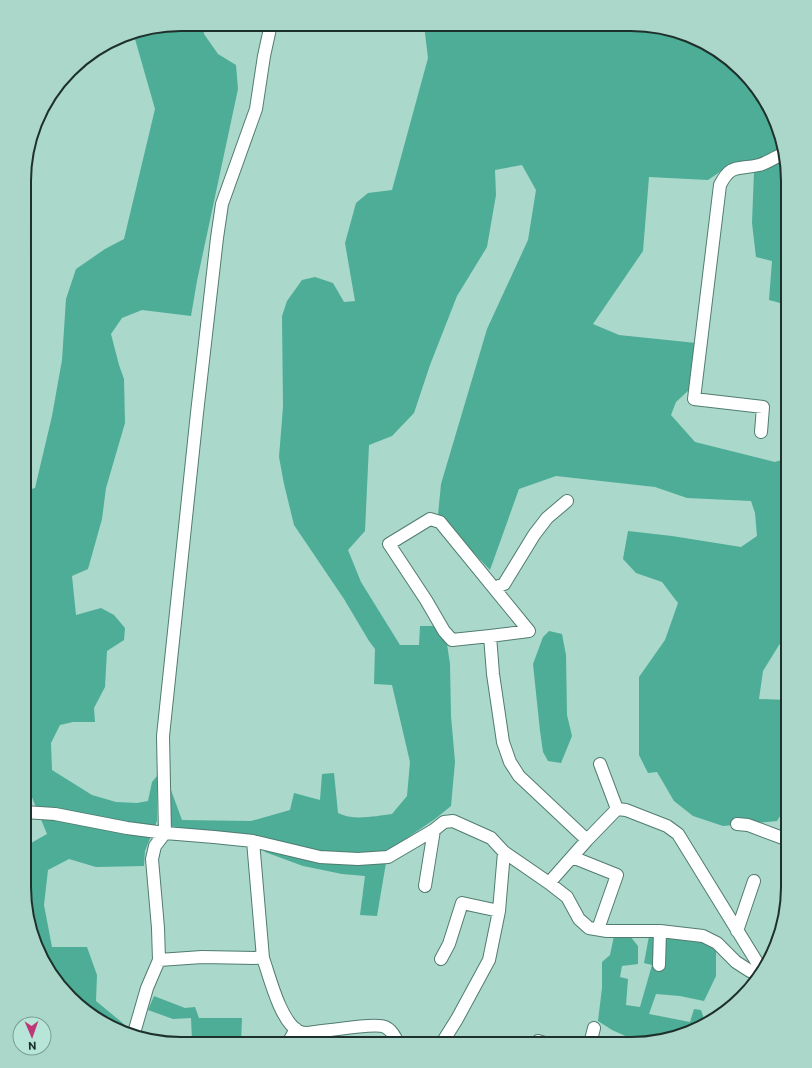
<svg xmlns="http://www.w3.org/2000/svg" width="812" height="1068" font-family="Commissioner,sans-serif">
<rect width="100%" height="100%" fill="#aad8cb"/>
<path fill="#4dad97" d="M181 24H203L204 34 218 54 236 65 238 89 197 281 191 316 142 310 122 318 111 334 119 365 124 379 125 423 106 488 102 519 88 569 72 576 76 615 101 608 114 615 125 628 124 640 107 651 105 687 94 708 95 722H73L60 725 51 743 52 770 92 795 116 802 137 803 148 801 152 782 157 776V821L145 851 144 866 96 867 69 859 48 870 44 905 52 947H87L97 975 96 1001 125 1025 124 1029 94 1017 63 990 40 957 24 887V847L47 834 24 778V704L28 689 24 687 25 491 35 488 52 416 62 360 66 299 76 269 105 249 124 239 155 109 133 32Z
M424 25H652L718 51 749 78 772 111 781 149 761 159 730 165 708 180 649 177 643 251 593 324 619 335 696 343 690 389 676 402 671 415 695 442 775 462 788 458V639L779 645 763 671 759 699 788 700V804L777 821 723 826 693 816 674 801 657 772 648 773 639 755V677L665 640 678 603 662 582 636 573 623 559 628 531 672 536 741 547 757 536 755 513 751 501 687 498 655 487 556 476 519 489 490 570 438 515 441 484 487 329 528 240 536 190 522 165 495 170 496 195 487 247 457 296 430 365 414 413 392 436 369 445 365 531 348 550 361 582 400 645H419L420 626H436L447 644 450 664 451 716 455 762 451 806 435 819 388 851 377 916 360 915 365 876 342 874 303 866 265 852 257 838 168 829V782L182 820 251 821 290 810 294 793 320 800 322 774 334 773 338 813C353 821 376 816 392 814L407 796 410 762 392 685 374 684 375 649 369 641 344 599 294 525 284 484 279 457 283 407 282 316 287 301 302 280 315 277 333 283 344 302 355 301 345 243 356 203 368 193 392 190 428 58Z
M783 160 788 181V333L784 304 769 300 772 261 756 257 752 223 754 172Z
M549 631 562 634 566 655 567 715 572 736 561 763 548 761 543 752 540 731 533 664 543 637Z
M614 936H630L638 946V964L622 966 620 977 628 979 626 1005 640 1007 652 965 644 963 649 936 704 941 716 949V976L704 1001 680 996 656 994 649 1014 690 1022 694 1009 701 1010 706 1024 701 1028 639 1042 612 1030 598 1021 602 988V962L610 955Z
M154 996 185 1008 195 1007 199 1018H242L241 1043H194L192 1041 191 1018 173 1019 148 1010Z"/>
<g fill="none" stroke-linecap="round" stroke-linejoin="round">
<defs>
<path id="minor" d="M761 432 763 407 694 399 720 185C731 163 738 170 759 165 767 163 774 158 782 154
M494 588 504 584 534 535 547 518 567 501
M490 636 529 631 440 522 430 519 389 544 426 600 444 631 452 640 490 636 493 674 503 742 510 762 519 776 587 840 549 883
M600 764 617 809 626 810 667 826 678 834 763 972
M24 812 55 814 127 828 165 833 214 837 253 841 320 857 358 859 388 857 434 830
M737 824 748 825 788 840
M587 840 617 809
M253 841 263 958
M572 857 617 875 598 929
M425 886 434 830 444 822 453 821 491 838 504 852 549 883 567 897 579 919 589 928 607 931H660L703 936 717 943 736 962 750 971 762 973
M737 931 754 881
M777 942 781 932
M441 959 449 944 462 903 499 911
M159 960 202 957 263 958C270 978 280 1020 298 1031 300 1032 304 1033 307 1033 320 1032 376 1022 385 1027 392 1030 395 1037 398 1043
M659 965 660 931
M134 1033 147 988 159 960 158 928 152 859 155 846 165 833 163 736 197 413 217 238 222 204 256 109 264 56 271 24
M538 1041 548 1044
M288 1043 296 1029
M442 1043 457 1019 489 960 499 911 504 852
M590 1044 594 1028"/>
</defs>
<use href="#minor" stroke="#517c70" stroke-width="14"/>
<use href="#minor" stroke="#fff" stroke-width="12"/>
</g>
<path d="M0 0H812V1068H0ZM181 31H631A150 150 0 0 1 781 181V887A150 150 0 0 1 631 1037H181A150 150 0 0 1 31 887V181A150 150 0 0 1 181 31Z" fill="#abd7ca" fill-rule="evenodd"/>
<path fill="none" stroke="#1e302b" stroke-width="2" d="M181 31H631A150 150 0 0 1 781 181V887A150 150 0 0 1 631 1037H181A150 150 0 0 1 31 887V181A150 150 0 0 1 181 31Z"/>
<g transform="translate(32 1036) rotate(178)"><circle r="19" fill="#b7e5d8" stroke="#7a9d93"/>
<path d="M0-3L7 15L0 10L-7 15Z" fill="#be3777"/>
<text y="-6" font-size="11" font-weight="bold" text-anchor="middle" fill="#1e302b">N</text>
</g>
</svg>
